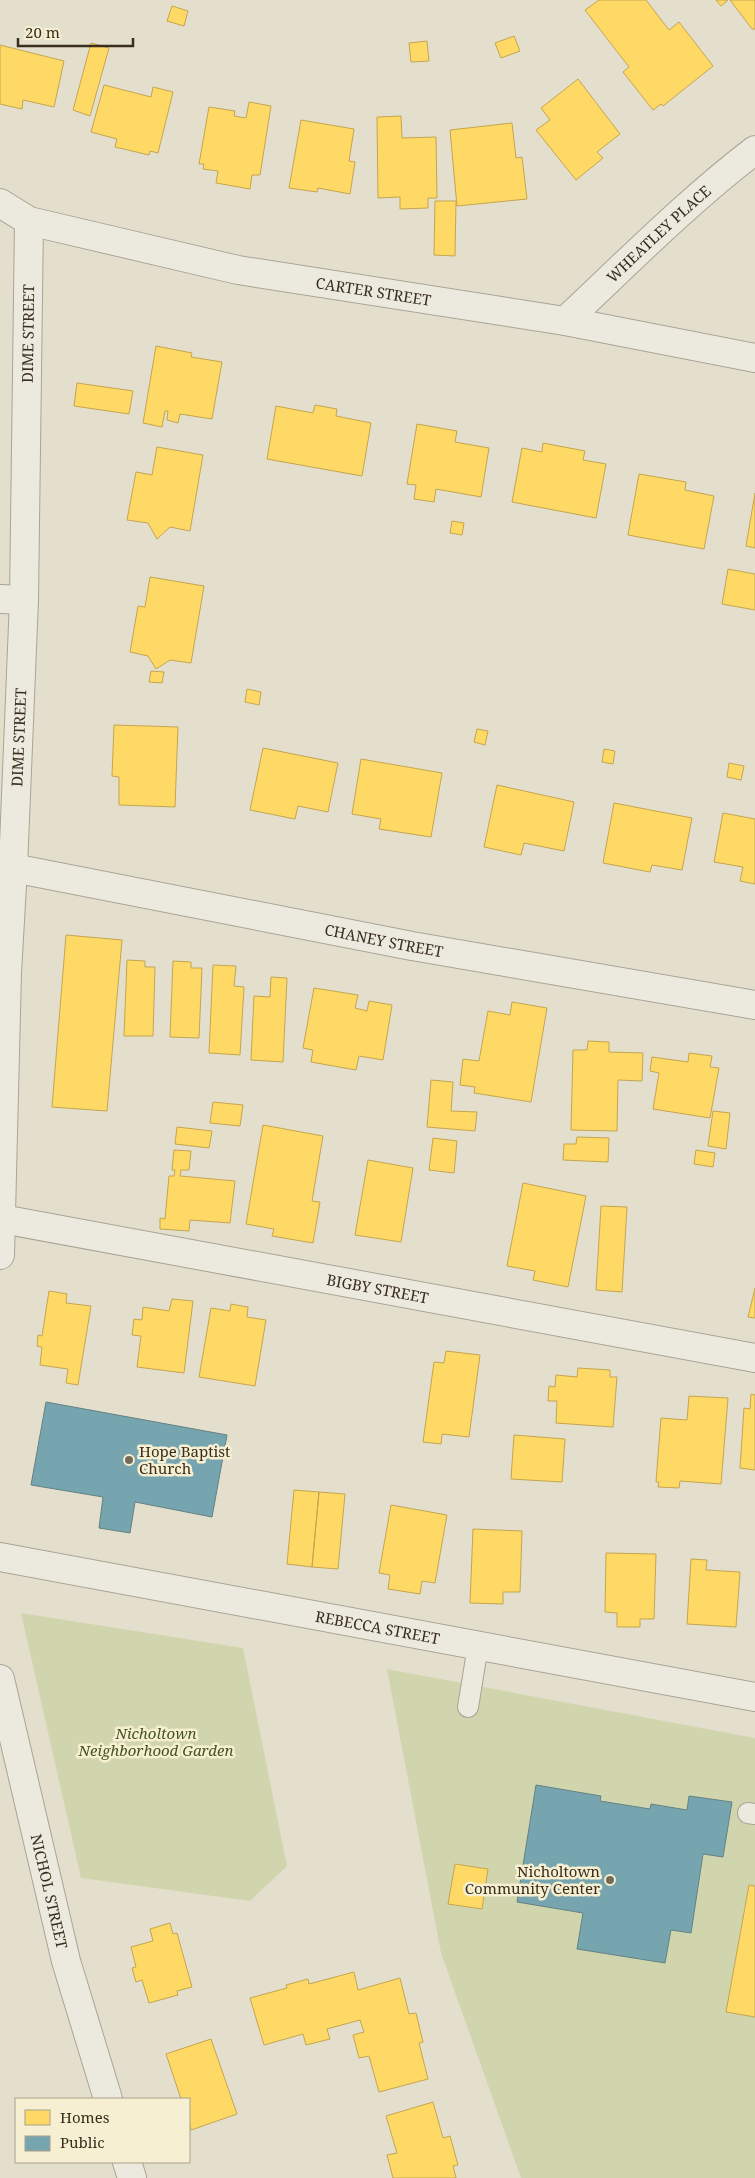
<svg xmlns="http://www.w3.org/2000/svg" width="755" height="2178" font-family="'Noto Serif',serif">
<rect width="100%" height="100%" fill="#e4dfcc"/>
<path fill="#d1d5ae" d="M21 1613 243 1648 287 1866 250 1901 81 1878Z
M387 1669 755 1738V2178H521L441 1953Z"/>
<path fill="#ffd966" stroke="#c4a550" d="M599 0H646L669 30 679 22 713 66 663 106 661 104 653 110 623 72 629 67 585 10Z
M716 0H728L721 6Z
M730 0H755V29H752Z
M172 6 188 11 184 26 167 21Z
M514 36 520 51 501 58 495 43Z
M427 41 429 61 411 62 409 43Z
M91 43 109 48 90 116 73 110Z
M0 45 64 61 54 107 23 100 22 109 0 104Z
M578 79 620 134 597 152 603 158 576 180 536 130 550 120 541 108Z
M104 85 151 97 153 87 173 92 158 153 150 151 149 155 115 147 117 139 91 132Z
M249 102 271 106 260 175H252L250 189 216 183 218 171 203 169 204 164H199L209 107 235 111 234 116 246 118Z
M401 116 402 138 436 137 437 198H428V208L400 209V197L378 198 377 117Z
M301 120 354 129 349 161 355 162 350 194 318 188 317 192 289 188Z
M512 123 516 158 522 157 527 199 457 206 450 130Z
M435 201H456L455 256 434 255Z
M156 346 192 353 191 357 222 362 212 419 180 414 178 423 167 420 168 411H165L162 427 143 423Z
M77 383 133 391 129 414 74 406Z
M315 405 337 409 336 416 371 423 362 476 267 459 276 406 313 413Z
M417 424 457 431 455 442 489 448 481 497 436 489 434 502 414 499 416 485 407 484Z
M543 443 585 451 583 460 606 464 596 518 512 502 522 448 542 452Z
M157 447 203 455 190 531 170 527 157 539 148 523 127 520 136 472 152 475Z
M639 474 686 482 685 490 714 496 704 549 628 535Z
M755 493V548L746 546Z
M452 521 464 523 462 535 450 533Z
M728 569 755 574V610L722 604Z
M150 577 204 586 191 663 170 660 156 669 148 656 130 652 138 606 145 607Z
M151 671 164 672 162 683 149 682Z
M247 689 261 692 259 705 245 702Z
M114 725 178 727 175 807 119 805V777L112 776Z
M477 729 488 731 485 745 474 742Z
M263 748 338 763 328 812 298 806 295 819 250 810Z
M604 749 615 751 613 764 602 762Z
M361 759 442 773 431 837 379 829 381 819 352 814Z
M729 763 744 766 741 780 727 777Z
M497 785 574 802 564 851 524 843 521 855 484 847Z
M614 803 692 818 682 870 652 865 650 872 603 863Z
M723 813 755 819V884L740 881 743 867 714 862Z
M66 935 122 940 107 1111 52 1107Z
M127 960 145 961V967H155L153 1036H124Z
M173 961 191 962V968H202L199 1038 170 1037Z
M213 965 236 966 234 986 244 987 240 1055 209 1053Z
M271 977 287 978 283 1062 251 1060 254 996 270 997Z
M314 988 358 995 355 1008 367 1011 369 1001 392 1005 383 1060 359 1056 356 1070 311 1062 313 1050 303 1048Z
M512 1002 547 1008 531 1102 474 1093 475 1087 460 1085 463 1059 479 1061 488 1011 510 1015Z
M588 1041 609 1042V1052L643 1053 642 1081 618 1080 617 1131 571 1130 573 1050H587Z
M689 1053 712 1056 710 1067 719 1068 710 1118 653 1109 659 1073 650 1071 652 1057 688 1062Z
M431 1080 453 1082 451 1111 477 1112 475 1131 427 1127Z
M213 1102 243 1105 240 1126 210 1123Z
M713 1111 730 1113 726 1149 708 1146Z
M263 1125 323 1136 312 1201 320 1202 313 1243 272 1236 274 1229 246 1224Z
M177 1127 212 1131 209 1148 175 1144Z
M577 1137 609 1138 608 1162 563 1160 564 1144H576Z
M433 1138 457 1141 454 1173 429 1170Z
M174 1150 191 1151 189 1170H181L180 1176 235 1181 230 1223 190 1220 189 1231 160 1229V1218L165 1219 169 1176H174L175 1170H172Z
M696 1150 715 1153 713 1167 694 1164Z
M368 1160 413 1168 401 1242 355 1235Z
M523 1183 586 1196 568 1287 533 1280 535 1271 507 1266Z
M601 1206 627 1207 622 1292 596 1290Z
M755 1288V1318L748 1317Z
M49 1291 67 1294 66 1303 91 1306 78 1385 66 1383 68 1369 40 1365 42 1347 37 1346 38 1335 42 1336Z
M172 1299 193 1301 184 1373 137 1367 141 1336 132 1335 134 1319 142 1320 143 1307 169 1311Z
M231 1304 248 1307 247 1317 266 1320 255 1386 199 1377 211 1308 230 1311Z
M446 1351 480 1355 469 1437 442 1434 441 1444 423 1442 434 1362 444 1363Z
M578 1368 610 1370V1377H617L613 1427 556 1423 557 1401H548L549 1386 555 1387 556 1375 577 1377Z
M751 1394 755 1395V1470L740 1468 744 1408 750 1409Z
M689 1396 728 1398 721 1484 680 1481 679 1488 658 1487 659 1482H656L661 1418 687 1420Z
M514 1435 565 1439 562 1482 511 1479Z
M294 1490 319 1492 312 1567 287 1564Z
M319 1492 345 1494 338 1569 312 1567Z
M391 1505 447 1515 435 1583 422 1581 420 1594 388 1589 390 1575 379 1573Z
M473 1529 522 1531 520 1592H503V1604L470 1603Z
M606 1553 656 1554 654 1619H640V1627H617V1613L605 1612Z
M691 1559 707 1560 706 1570 740 1572 736 1627 687 1624Z
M455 1864 488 1869 482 1909 448 1904Z
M749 1885 755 1886V2017L726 2012Z
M170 1923 173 1934 177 1933 192 1987 177 1991 178 1995 149 2003 142 1980 136 1982 132 1968 136 1967 131 1947 153 1941 150 1929Z
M354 1972 358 1990 400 1978 409 2014 416 2013 423 2042 419 2043 428 2079 379 2092 369 2056 359 2058 353 2035 364 2032 360 2020 327 2029 330 2039 306 2045 303 2034 264 2045 250 1998 287 1988 286 1985 308 1979 309 1984Z
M211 2039 237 2114 191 2130 189 2122V2099H181L166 2054Z
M433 2102 443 2138 450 2136 458 2165 453 2166 456 2178H393L387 2155 397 2153 386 2116Z"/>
<path fill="#76a5af" stroke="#648183" d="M46 1402 227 1435 212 1517 135 1502 130 1533 99 1528 103 1497 31 1485Z
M536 1785 601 1796 600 1801 650 1809 651 1804 687 1810 689 1796 732 1802 723 1857 703 1854 691 1933 671 1930 665 1963 577 1949 583 1913 517 1902Z"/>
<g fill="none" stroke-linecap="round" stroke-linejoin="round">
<defs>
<path id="service" d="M468 1707 478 1646
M748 1813 755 1814"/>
<g id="minor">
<path id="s1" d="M0 203 29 221 238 270 565 321 755 358"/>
<path id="s2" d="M565 321C627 263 687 202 755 150"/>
<path d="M0 599 24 600"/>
<path id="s3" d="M13 868 412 946 755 1005"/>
<path id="s4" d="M2 1219 755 1358"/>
<path id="s5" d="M0 1255 7 973 13 868 24 600 29 221"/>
<path id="s6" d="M0 1557 755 1697"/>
<path id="s7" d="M0 1679 66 1961 108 2099"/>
<path d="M127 2162 132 2178"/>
</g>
</defs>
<use href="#service" stroke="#a9a496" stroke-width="22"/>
<use href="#minor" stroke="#a9a496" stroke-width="30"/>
<use href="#service" stroke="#ece9de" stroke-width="20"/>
<use href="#minor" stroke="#ece9de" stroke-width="28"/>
</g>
<g fill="#756b5a" stroke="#f6efd2" stroke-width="2">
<circle cx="129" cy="1460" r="5"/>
<circle cx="610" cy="1880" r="5"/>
</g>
<g text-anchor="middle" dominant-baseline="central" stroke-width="5" stroke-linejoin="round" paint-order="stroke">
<g font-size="15" fill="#392d1d" stroke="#f6efd2">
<text stroke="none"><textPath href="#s2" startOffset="128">WHEATLEY PLACE</textPath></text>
<text stroke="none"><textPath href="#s1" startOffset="386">CARTER STREET</textPath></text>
<text stroke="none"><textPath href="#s5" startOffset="922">DIME STREET</textPath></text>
<text stroke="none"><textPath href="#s5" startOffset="518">DIME STREET</textPath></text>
<text stroke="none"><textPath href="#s3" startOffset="378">CHANEY STREET</textPath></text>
<text stroke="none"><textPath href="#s4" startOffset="382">BIGBY STREET</textPath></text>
<text stroke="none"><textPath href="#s6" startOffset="384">REBECCA STREET</textPath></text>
<text stroke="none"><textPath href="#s7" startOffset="218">NICHOL STREET</textPath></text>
</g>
<g font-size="15" fill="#392d1d" stroke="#f6efd2" text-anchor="start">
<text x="139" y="1451">Hope Baptist<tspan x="139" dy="17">Church</tspan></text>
<text x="600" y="1871" text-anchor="end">Nicholtown<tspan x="600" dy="17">Community Center</tspan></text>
</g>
<g font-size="15" font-style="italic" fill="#445524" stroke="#f6efd2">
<text x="156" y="1733">Nicholtown<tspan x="156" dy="17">Neighborhood Garden</tspan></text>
</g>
</g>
<rect x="15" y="2098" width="175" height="65" fill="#f6efd2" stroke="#aaa18a"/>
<rect x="25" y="2110" width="25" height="15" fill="#ffd966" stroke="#aaa18a"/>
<text x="60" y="2123" font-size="15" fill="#392d1d">Homes</text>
<rect x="25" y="2136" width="25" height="15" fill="#76a5af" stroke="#aaa18a"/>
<text x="60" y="2148" font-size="15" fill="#392d1d">Public</text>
<path d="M18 38v8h115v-8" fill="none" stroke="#392d1d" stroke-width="2.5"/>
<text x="25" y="38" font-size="15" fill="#392d1d" stroke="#f6efd2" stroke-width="4" paint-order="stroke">20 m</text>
</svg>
